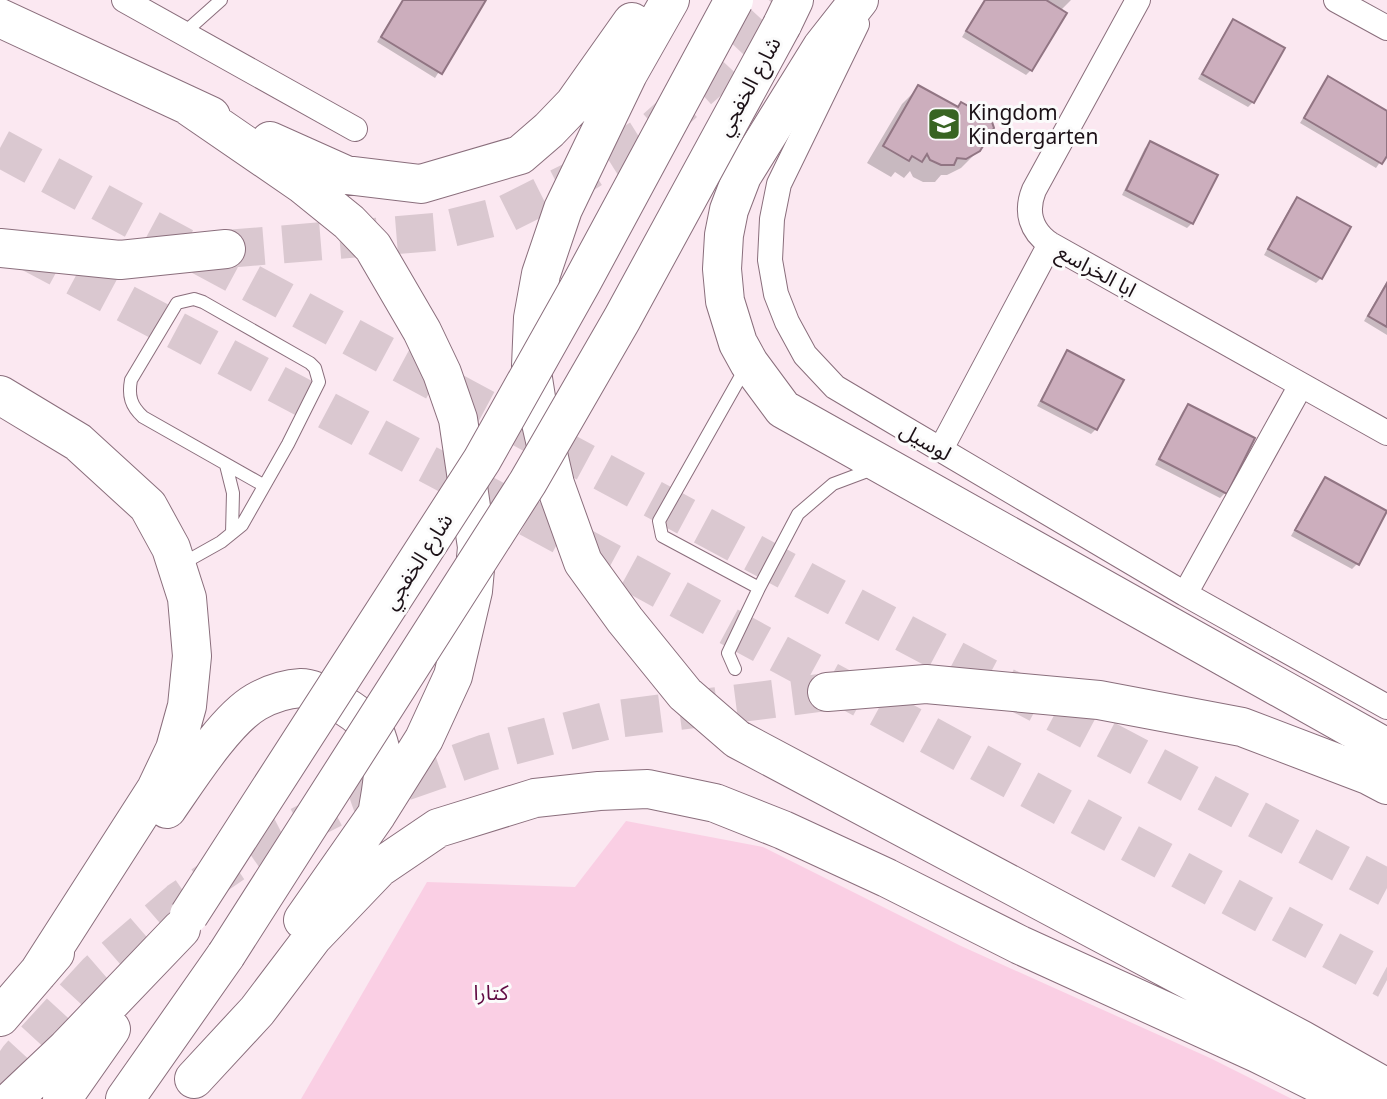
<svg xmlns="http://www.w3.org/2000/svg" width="1387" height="1099" font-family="'Noto Sans','Noto Sans Arabic',sans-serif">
<rect width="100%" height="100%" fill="#fbe8f1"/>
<path fill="#facfe4" d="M626 821 763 847 961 946 1210 1058 1292 1099H301L427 882 575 887Z"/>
<path fill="#0003" d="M403 0H484L435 78 377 42Z
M984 0H1071L1060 11 1031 70 1026 75 962 37Z
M1233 21 1253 102 1248 107 1198 79 1228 27Z
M1328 78 1387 113V152L1376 168 1300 123Z
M919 87 979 150 961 168 947 175H941L935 182H923L913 177 910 171 904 178 895 172 891 177 867 163 902 104Z
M1151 143 1192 223 1187 228 1122 195 1145 148Z
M1297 199 1321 278 1316 283 1264 255 1292 204Z
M1387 281V335L1364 321Z
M1068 353 1096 429 1091 434 1037 406 1063 358Z
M1188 406 1225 493 1220 498 1155 465 1183 411Z
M1325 479 1386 513 1357 564 1352 569 1291 536 1320 484Z"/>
<path fill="#ccaebd" stroke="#917583" stroke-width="2" d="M403 0H486L442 74 381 37Z
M985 0H1046L1067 13 1032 71 966 31Z
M1233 19 1285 48 1254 103 1202 74Z
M1328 76 1387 111V156L1382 164 1304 118Z
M918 85 958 107 961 102 991 119 994 128 980 151 966 159 957 158 954 165H941L930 160 927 154 922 162 912 156 909 161 883 146Z
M1150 141 1218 175 1193 224 1126 190Z
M1297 197 1351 227 1322 279 1268 249Z
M1387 283V327L1368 316Z
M1067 350 1124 380 1097 430 1041 401Z
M1188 404 1255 438 1227 494 1159 459Z
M1325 477 1387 511 1359 565 1295 530Z"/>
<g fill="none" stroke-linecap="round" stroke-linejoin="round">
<path stroke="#dac8d0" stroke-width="38" stroke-dasharray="38 19" stroke-linecap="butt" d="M0 148 817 587 1387 888
M226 249 435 232 504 215 574 180 654 130 722 69 787 0
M25 250 533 520 1010 779 1387 980
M0 1084 19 1057 97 972 179 901 256 848 342 804 486 753 609 720 827 692"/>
<defs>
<path id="service" d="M184 33 221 0
M746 367 659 521 662 536 759 588 798 514 833 484 873 469
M226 465 233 493 232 533
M180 565 221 542 242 525 288 444 319 382 315 368 310 363 203 302 194 299 177 303 131 380C128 396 131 406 143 417L263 485
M735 669 728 653 759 588"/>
<path id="minor" d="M124 0 355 129
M1138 0 1034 190C1025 212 1031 231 1050 244L1387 433
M1336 0 1387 28
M857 24 779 184 772 219 770 260 776 294 787 322 805 355 835 387 894 422 1185 594 1387 707
M941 449 1050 244
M1185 594 1301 385"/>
<path id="trunk" d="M670 0 628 74 563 209 541 274 533 318 531 366 538 410 555 484 583 562 625 620 685 694 737 739 1302 1040 1387 1088
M859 0 822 47 742 176 729 210 724 235 722 269 725 301 738 343 749 363 783 409 1387 748
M0 18 211 116
M782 25 794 0
M187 105 302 184 349 222 373 247 422 331 442 373 458 419 477 547 473 591 453 676 424 739 377 814 303 920
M270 141 346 175 421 184 520 155 549 130 574 104 632 22
M0 248 120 260 226 249
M0 395 78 442 148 506 171 548 187 598 192 656 187 706 175 749 156 789 38 973
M827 692 926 684 1099 700 1242 727 1368 775 1387 785
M167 809C188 779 225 720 256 702 270 694 285 689 301 688 320 688 369 718 376 735 387 765 383 779 378 809
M0 1017 55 953
M194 1079 257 1011 313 937 379 868 438 828 535 798 599 791 648 789 715 803 783 830 887 878 1020 945 1259 1054 1349 1099
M13 1099 67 1048 181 929
M62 1099 111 1029
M125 1099 226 955"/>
</defs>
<use href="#service" stroke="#8a6e7c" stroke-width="14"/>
<use href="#minor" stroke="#8a6e7c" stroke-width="26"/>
<use href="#trunk" stroke="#8a6e7c" stroke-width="40"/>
<use href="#service" stroke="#fff" stroke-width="12"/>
<use href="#minor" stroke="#fff" stroke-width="24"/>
<use href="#trunk" stroke="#fff" stroke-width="38"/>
<defs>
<path id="trunk-bridge" d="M189 915 482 460 582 282 734 0
M226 955 528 482 622 319 782 25"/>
</defs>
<use href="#trunk-bridge" stroke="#8a6e7c" stroke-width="40" stroke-linecap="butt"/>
<use href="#trunk-bridge" stroke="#fff" stroke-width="38"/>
</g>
<defs>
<symbol id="school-square" viewBox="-11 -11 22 22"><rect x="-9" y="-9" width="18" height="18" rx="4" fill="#386422" stroke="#fbfbfb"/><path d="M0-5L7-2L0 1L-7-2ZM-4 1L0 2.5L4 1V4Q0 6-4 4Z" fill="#fff"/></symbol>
</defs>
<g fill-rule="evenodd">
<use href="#school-square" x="925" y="105" width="38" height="38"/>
</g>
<g text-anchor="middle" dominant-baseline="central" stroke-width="6" stroke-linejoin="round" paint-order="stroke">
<g font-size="21" fill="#1c1117" stroke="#fbfbfb">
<text transform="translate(748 86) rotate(-61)">شارع الخفجي</text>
<text transform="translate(1097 270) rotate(29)">ابا الخراسع</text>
<text transform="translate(926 441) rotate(30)">لوسيل</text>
<text transform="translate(417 561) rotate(-57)">شارع الخفجي</text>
</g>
<g font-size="21" fill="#1c1117" stroke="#fbfbfb" text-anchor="start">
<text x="968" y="112">Kingdom<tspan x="968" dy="24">Kindergarten</tspan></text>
</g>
<g font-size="21" fill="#600b43" stroke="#fbfbfb">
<text x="491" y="992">كتارا</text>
</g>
</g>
</svg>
